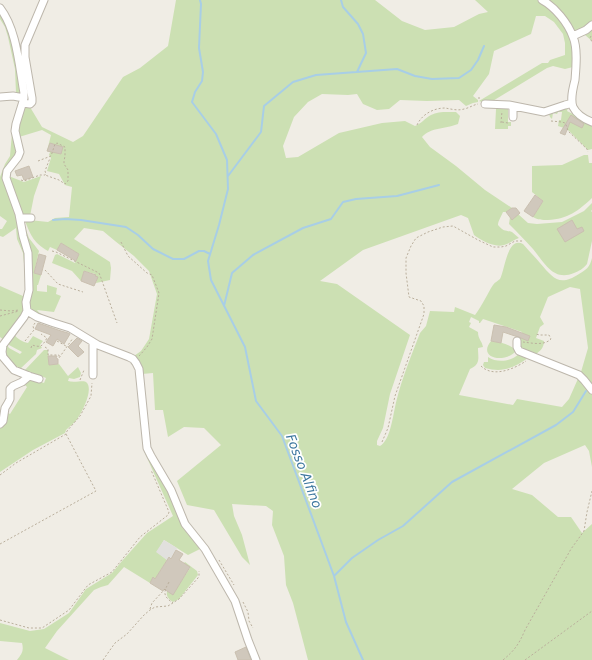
<svg xmlns="http://www.w3.org/2000/svg" width="592" height="660" font-family="'DejaVu Sans',sans-serif">
<rect width="100%" height="100%" fill="#f0ede5"/>
<path fill="#cce0b3" fill-rule="evenodd" d="M176 0H375L402 21 425 30 454 27 479 14 488 12 475 0H537L542 2 559 18 573 42V67L565 69 553 66 547 68 491 102H482L479 101 542 63H548L550 60 565 55V43L563 34 554 22 545 16H536L531 34 494 51 489 74 473 96 478 100V102L473 103 466 106 459 100 427 101 400 100 389 109 377 110 363 104 357 94 348 95 322 94 308 102 294 117 283 146 286 158 298 157 339 133 382 123 405 121 415 126C421 124 425 118 431 115 438 111 448 112 456 112L460 116 458 124C446 129 431 127 422 137L430 147 456 166 485 190 512 208 506 212H503C501 217 498 221 498 225 504 232 505 230 512 232L519 238C513 240 509 244 504 245 494 248 481 240 474 235L468 218 461 215 363 250 320 281 337 284 410 335 390 394 383 428 377 441V445L380 446C389 441 392 422 394 412 399 385 410 359 420 333L426 326 430 311 454 312 455 307 475 315C479 310 482 304 485 299 488 294 490 289 493 285 495 282 498 281 500 279 505 270 507 236 523 244 529 251 535 257 540 263 553 278 559 287 579 274 586 270 590 267 592 258V467L589 451 585 445 544 463 512 489 532 495 558 517H571L582 533 592 524V660H308L293 603 286 585 284 556 272 525 273 511 266 506 232 504 234 516 242 535 250 565 242 557 214 510 187 505 177 481 221 445 204 428 184 427 168 437 163 410H155L153 373 142 374 134 356 141 351 149 339 157 294 149 271 134 256 115 241 103 231 84 228 74 239 110 262 111 268 110 280 96 283 97 277 95 276V274L84 271 81 281 72 271 52 263 55 255 57 254 75 263 79 254 61 243 57 250 50 247 48 251C34 243 31 236 25 221L29 220 48 222 55 218 69 217 72 187 65 185 59 174 47 171 51 158 49 155 50 152 47 151 51 135 42 130 19 137 17 130 25 106 30 107 42 127 73 142 83 136 123 77 140 68 168 46ZM570 287 580 289 588 348 581 372 569 399 562 407 517 399 513 405 459 395 470 369C481 364 478 358 478 348L483 347C482 341 478 339 478 332L469 327 471 323 469 322 471 317 479 321V323H480L483 319 522 332 518 342 521 349 535 355C540 351 544 348 544 341L536 338 540 327 544 324 540 317 548 297Z
M546 0H592V41L585 35 590 32 585 26 579 30H575L571 28Z
M2 13 11 36 22 95 16 93 15 69 8 37 5 27 0 19V14Z
M568 108 567 111 592 124V149L588 150 567 129 558 126 559 120H561L562 112H558L557 114 553 113 552 119 550 117 549 114 550 112Z
M496 109H508V122H511V126H508V129H495Z
M12 133H13C17 152 19 151 6 167L25 252 27 274 25 311 4 340 0 337V286L23 296 25 290V274L23 253 17 239 16 228 3 237 0 236V229H2L7 221 0 216V177L5 164 10 156Z
M584 155H588L589 163H592V198C578 211 568 219 548 220 542 220 538 220 533 217L543 201 532 192V166L562 165Z
M41 176 34 196 30 216 23 215 8 177H11L24 182Z
M592 203V210L591 211 592 212V241L587 264C583 269 579 271 574 273 553 282 544 262 533 249 525 240 517 232 509 224L510 217 518 214 528 223 537 224 562 222 584 211Z
M23 222 29 238 39 251 34 273 41 275 38 285H37V291L47 292V285L57 288 56 294 61 296 54 312 37 310C40 315 49 317 54 321L30 310 29 304 32 290V277L31 253 24 233Z
M14 334C17 339 23 342 28 343L33 336 43 341 40 345 42 348 37 350 36 354 20 369 18 370 4 356 6 343 9 348 20 354 22 352 9 345V343Z
M491 341C499 342 511 344 516 351 504 364 477 358 491 341Z
M44 350H48L49 365 59 364 68 376 78 367 81 373 80 377 74 379 69 378 68 381C74 383 84 380 86 382 94 388 83 410 79 416 76 422 70 426 66 430L65 433 33 450 0 472V411H5L10 414 27 387 23 383 31 378 44 383 46 378 41 376 40 378 24 371Z
M519 354 528 358C513 368 503 373 485 368L483 365 484 362H488V357C497 363 510 362 519 354Z
M146 449 202 548 188 555 164 540 157 552 167 560 155 579 153 578 150 583 124 567 108 585 101 587 94 590 57 631 45 648 69 660H17C22 654 24 651 22 643L0 641V623L30 631 44 629 69 613 86 589 112 573 122 561 147 533 173 516 144 451Z
M185 562 197 571 198 575 179 599 173 602C169 599 166 597 167 591L173 594 190 568 184 563Z"/>
<path fill="#e1e0dd" d="M164 540 177 548 171 559 169 557 167 560 156 552Z"/>
<g fill="none" stroke-linecap="round" stroke-linejoin="round">
<path stroke="#a8cee6" stroke-width="2" d="M200 0 201 4 199 48 203 72 202 81 195 92 192 102 216 134 227 160 228 189 219 225 208 261 211 280 245 347 256 401 282 436 334 576 346 622 363 660
M341 0 343 7 358 24 363 34 366 53 357 72
M228 176 261 132 264 106 293 82 316 75 397 69 415 76 432 79 459 78 471 70 478 60 484 46
M53 220 65 219 81 220 126 227 138 235 153 249 173 259H184L199 251H204L210 254
M224 306 232 273 253 255 303 228 331 219 343 202 356 199 397 196 439 185
M334 576 352 558 378 540 403 526 452 482 556 425 573 412 586 391"/>
</g>
<path fill="#d0c8bc" stroke="#cac0b0" d="M571 115 584 124 582 128 570 122 565 135 560 133Z
M50 143 63 147 61 154 47 151Z
M29 166 33 177 24 180 22 175 17 176 15 171Z
M535 195 543 201 533 217 524 211Z
M512 208H516L520 213 512 220 506 212Z
M572 220 577 229 582 227 584 231 565 242 557 229Z
M61 243 79 254 76 261 57 250Z
M39 254 46 256 41 275 34 273Z
M84 271 96 275 95 276 98 277 94 286 81 281Z
M38 323 61 331 68 333 70 334 64 344 57 339 53 346 46 342 51 335 35 329Z
M494 325 506 327 530 336 528 341 521 338 519 337 515 336 503 332 501 343 491 341Z
M77 338 82 341 78 346 84 352 78 357 68 347Z
M48 356H57L56 358 58 359V364L49 365Z
M176 550 183 554 179 560 190 567 173 595 164 589 163 591 150 583 153 577 155 579 169 557 171 559Z
M246 647 251 660H238L235 652Z"/>
<g fill="none" stroke-linecap="round" stroke-linejoin="round">
<defs>
<path id="minor" d="M542 0C555 7 568 23 573 37 578 48 576 68 575 80 573 88 570 99 573 107 577 115 584 119 592 122
M0 8C17 30 19 66 24 93V98L16 124 15 131 19 148 20 152 18 157 7 171 6 178 19 214 23 236 28 253 29 290 26 302 27 311 37 317 54 323 70 328 98 345 129 357 133 359 136 363 139 369 147 448 151 456 171 490 185 524 205 549 235 601 248 640 256 660
M573 36 586 30 592 25
M0 97 13 96 24 98
M23 103 30 104 32 102V98L25 57V45L44 0
M485 104 509 105 544 112 565 105 569 104 572 105
M513 117V106
M22 218H31
M27 311 24 317 3 345 2 352 3 357 14 370 29 376 39 379
M517 341V347L519 351 579 375 584 380 592 390
M93 342V375
M0 424 3 421 5 408 8 403 10 399V389L13 386 22 382 29 376"/>
</defs>
<use href="#minor" stroke="#bdb7ac" stroke-width="9"/>
<path stroke="#baaf9c" stroke-width="1" stroke-dasharray="2 2" stroke-linecap="butt" d="M591 36 590 38 592 42
M479 97V101
M551 121 562 122 565 123 567 127 568 131 587 149 588 152
M502 122 508 123
M501 123 502 111
M417 125C422 114 434 108 445 108 451 109 458 111 464 109 469 108 473 105 478 104
M38 161 51 156 55 144 57 143 65 147V156L64 161V164L68 170V181L65 184 59 180 45 175
M21 180 24 181 40 175H45L46 174 45 171 50 158
M121 242 128 256 147 273 152 275 159 293 152 339 147 347 140 355 139 356
M52 251 56 252 99 273 101 278 117 323
M45 270 58 284 83 292
M0 310 11 311 19 310
M0 316 19 311
M25 341 34 330 33 326 35 323
M57 341 66 346
M523 342C532 343 544 346 551 339L549 335H540L535 334
M45 347 48 349V355H59V358L73 338
M31 348 32 345C42 348 42 346 47 338L41 334
M481 366C493 378 514 369 526 361
M80 380 84 370
M382 442 388 428 395 396 424 314V306L421 301 409 297 406 273V258L411 246 416 238 428 232 443 227 453 226 478 240 493 247H501L506 246 515 241H524
M0 475 16 463 66 434 67 431 80 416 91 396 92 383
M0 544 96 491 66 434
M219 560 234 585
M169 582C163 593 163 596 173 603
M243 602 248 612 249 621 253 628
M150 609 152 603 165 589
M0 620 29 628H42L69 610 88 585 112 572 140 537 168 515 169 512 151 470
M103 660 115 643 127 634 144 615 150 610 155 607 168 606 179 599 198 578 199 576V571
M503 660C515 650 519 644 525 630L571 549 584 531 587 512 592 491
M525 660 592 611"/>
<use href="#minor" stroke="#fff" stroke-width="7"/>
</g>
<g text-anchor="middle" dominant-baseline="central" stroke-width="3.5" stroke-linejoin="round" paint-order="stroke">
<g font-size="13" font-style="italic" fill="#3d779f" stroke="#fff">
<text transform="translate(304 471) rotate(69)">Fosso Alfino</text>
</g>
</g>
</svg>
